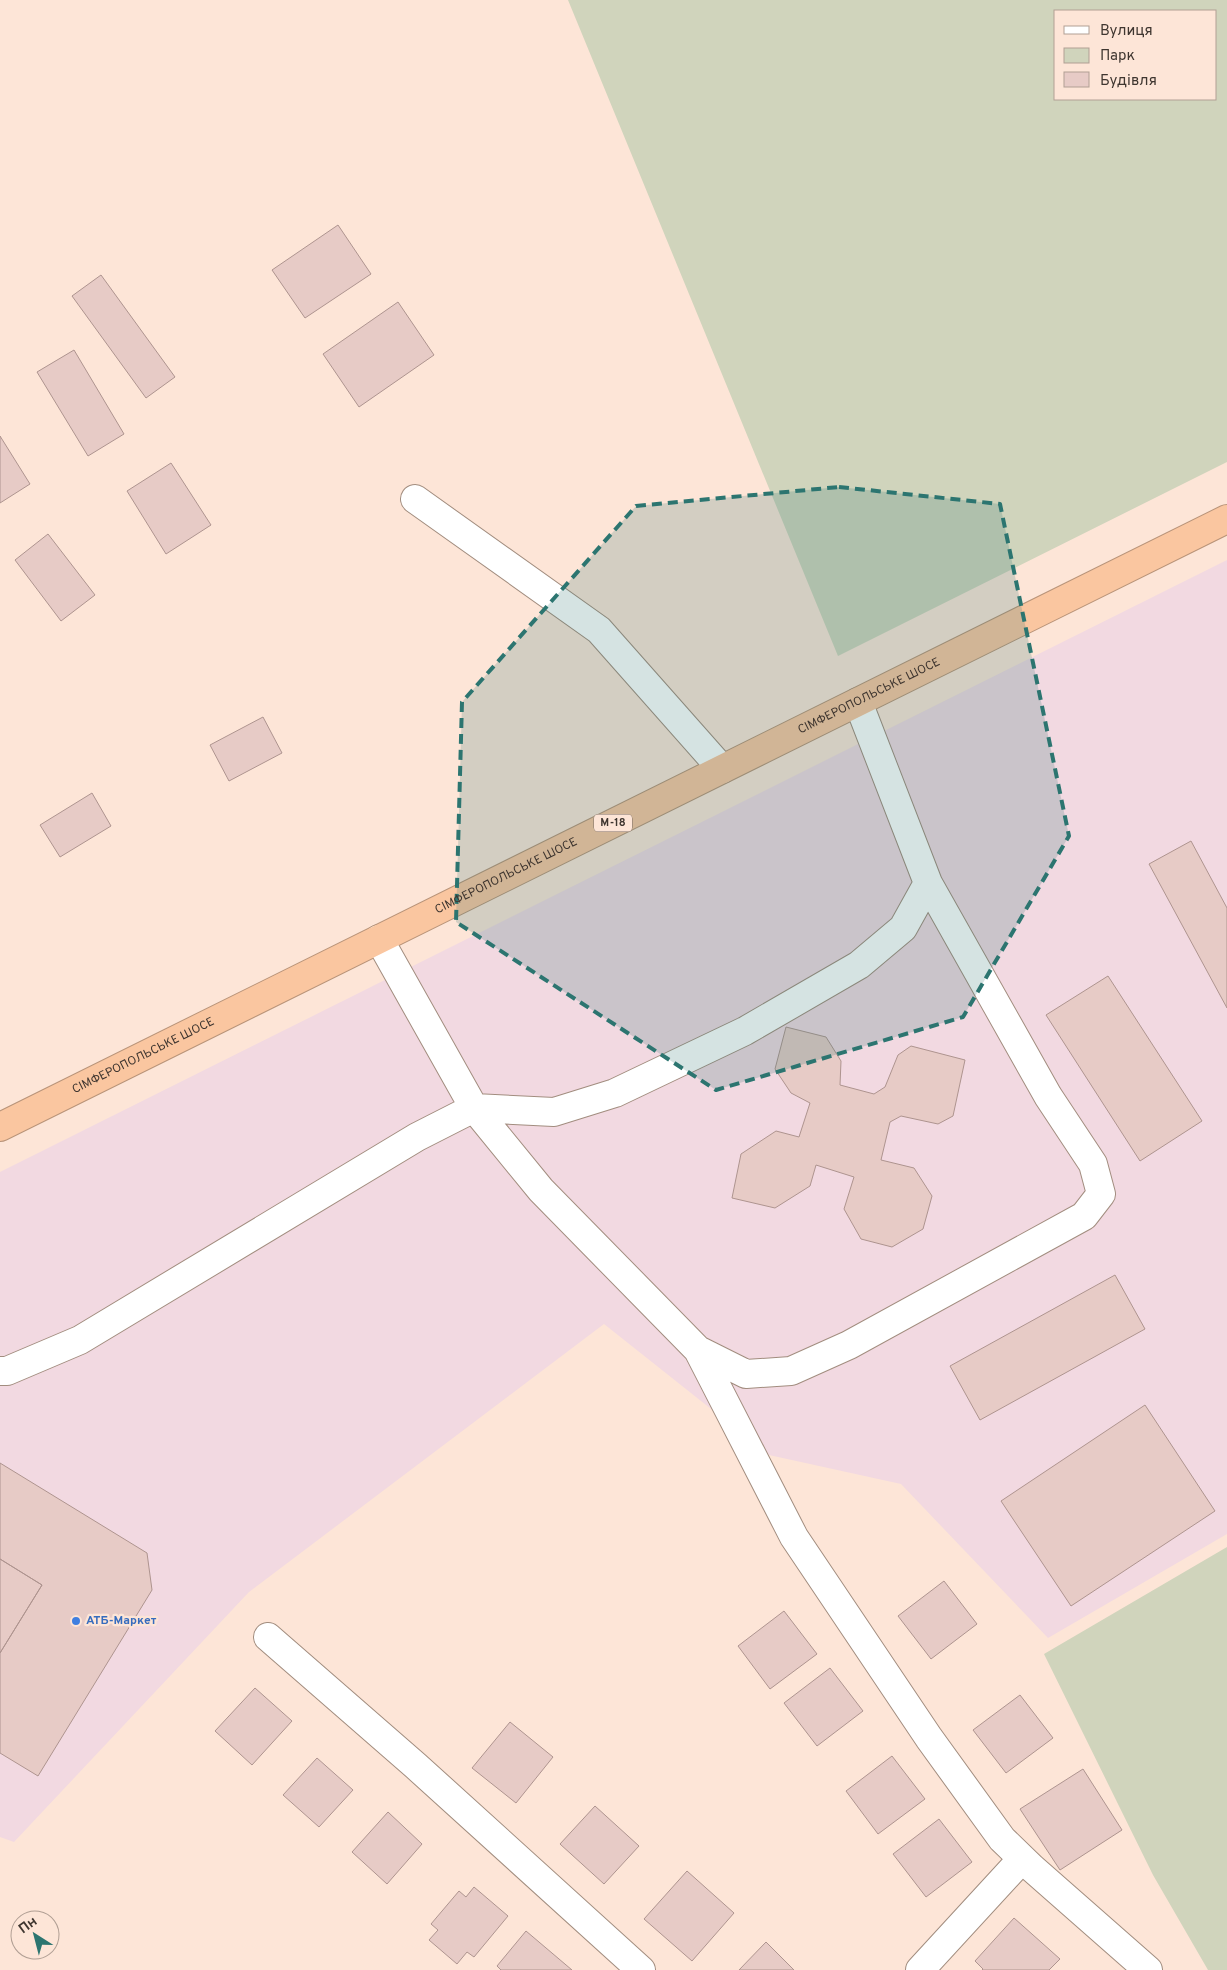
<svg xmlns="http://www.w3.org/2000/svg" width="1227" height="1970" font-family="Overpass,sans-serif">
<rect width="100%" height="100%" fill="#fde5d7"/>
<path fill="#f2d9e1" d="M1227 560V1534L1048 1638 901 1484 769 1455 604 1324 249 1592 14 1842 0 1837V1172Z"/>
<path fill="#d0d4bc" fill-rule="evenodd" d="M568 0H1227V462L838 656ZM1216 11V99H1056V11Z
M1227 1547V1970H1208L1153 1875 1044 1654Z"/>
<path fill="#e7cbc6" stroke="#ae948f" d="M338 225 371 274 305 318 272 270Z
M101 275 175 377 146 398 72 296Z
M398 302 434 355 359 407 323 354Z
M74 350 124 434 88 456 37 372Z
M0 436 30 484 0 503Z
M171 463 211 525 166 554 127 491Z
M48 534 95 595 61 621 15 560Z
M263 717 282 753 229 781 210 745Z
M92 793 111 826 60 857 40 825Z
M1191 841 1227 908V1008L1149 864Z
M1108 976 1202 1121 1140 1161 1046 1015Z
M786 1027 826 1037 841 1061 840 1085 874 1094 885 1087 898 1055 911 1046 965 1060 953 1116 938 1124 901 1116 890 1122 881 1160 914 1168 932 1196 923 1229 892 1247 861 1239 844 1209 854 1177 816 1165 810 1186 775 1208 732 1198 741 1154 776 1131 799 1137 810 1103 791 1093 775 1069Z
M1115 1275 1145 1329 980 1420 950 1366Z
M1145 1405 1215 1511 1071 1606 1001 1501Z
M0 1463 147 1553 152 1590 38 1776 0 1753V1653L42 1585 0 1559Z
M0 1559 42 1585 0 1653Z
M944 1581 977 1624 931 1659 898 1616Z
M784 1611 817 1654 770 1689 738 1646Z
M830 1668 863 1711 817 1746 784 1703Z
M255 1688 292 1721 252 1765 215 1731Z
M1020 1695 1053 1738 1006 1773 973 1730Z
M510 1722 553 1757 516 1803 472 1768Z
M892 1756 925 1799 878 1834 846 1791Z
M317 1758 353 1790 319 1827 283 1795Z
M1083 1769 1122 1830 1060 1870 1020 1809Z
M595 1806 639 1846 604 1884 560 1844Z
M388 1812 422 1844 387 1884 352 1852Z
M939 1819 972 1862 926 1897 893 1854Z
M687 1871 734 1913 692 1961 644 1919Z
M474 1887 508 1916 474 1957 467 1952 457 1964 429 1940 438 1930 431 1924 459 1891 466 1897Z
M1014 1918 1060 1959 1049 1970H982L983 1969 975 1961Z
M526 1931 572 1970H501L497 1966Z
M766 1942 794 1970H739Z"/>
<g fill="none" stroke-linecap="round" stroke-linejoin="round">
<defs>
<path id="minor" d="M415 499 599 630 722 769
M379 939 474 1108 541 1190 698 1350 746 1374 791 1371 849 1345 1084 1216 1101 1194 1093 1164 1048 1096 928 883 858 702
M698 1350 794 1537 929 1738 1002 1839 1032 1868 1148 1970
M0 1371H7L80 1340 417 1137 474 1108 554 1112 615 1093 745 1031 859 965 903 928 928 883
M268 1637 416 1766 641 1970
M920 1970 1022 1859"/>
<g id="highway">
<path id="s1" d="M0 1127 1227 519"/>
</g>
</defs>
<use href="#minor" stroke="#a28d7f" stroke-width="30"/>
<use href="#highway" stroke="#b99479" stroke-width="30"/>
<use href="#minor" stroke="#fff" stroke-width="28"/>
<use href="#highway" stroke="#fac6a0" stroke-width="28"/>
</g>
<path fill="#2c7570" fill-opacity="0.2" stroke="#2c7570" stroke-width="4" stroke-dasharray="10 6" stroke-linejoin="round" d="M839 487 1000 504 1069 836 963 1017 716 1090 456 922 462 702 636 506Z"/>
<circle fill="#3f7fe0" stroke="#fde5d7" stroke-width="2" cx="76" cy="1621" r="5"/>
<g text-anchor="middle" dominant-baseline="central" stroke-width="4.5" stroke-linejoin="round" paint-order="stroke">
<rect fill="#fde5d7" stroke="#786a62" stroke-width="1" x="594" y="814.5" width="38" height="17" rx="4"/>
<g font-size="11" font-weight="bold" fill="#3f3630">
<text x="613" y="823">М-18</text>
</g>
<g font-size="12" fill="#3f3630" stroke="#fde5d7">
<text stroke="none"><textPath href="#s1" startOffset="970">СІМФЕРОПОЛЬСЬКЕ ШОСЕ</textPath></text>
<text stroke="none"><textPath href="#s1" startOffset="565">СІМФЕРОПОЛЬСЬКЕ ШОСЕ</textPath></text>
<text stroke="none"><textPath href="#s1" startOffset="160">СІМФЕРОПОЛЬСЬКЕ ШОСЕ</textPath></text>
</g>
<g font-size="12" font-weight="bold" fill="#366cbe" stroke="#fde5d7" text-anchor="start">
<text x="86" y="1621">АТБ-Маркет</text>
</g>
</g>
<rect x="1054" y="10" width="162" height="90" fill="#fde5d7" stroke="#b19f94"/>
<rect x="1064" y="26" width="25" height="8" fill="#ffffff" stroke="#b19f94"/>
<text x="1100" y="35" font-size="15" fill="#3f3630">Вулиця</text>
<rect x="1064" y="48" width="25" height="15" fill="#d0d4bc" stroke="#b19f94"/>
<text x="1100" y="60" font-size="15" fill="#3f3630">Парк</text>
<rect x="1064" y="72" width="25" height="15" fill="#e7cbc6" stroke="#b19f94"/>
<text x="1100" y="85" font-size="15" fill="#3f3630">Будівля</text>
<g transform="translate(35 1935) rotate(324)"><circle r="24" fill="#fde5d7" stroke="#b19f94"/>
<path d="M0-4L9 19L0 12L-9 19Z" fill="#2c7570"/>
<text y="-8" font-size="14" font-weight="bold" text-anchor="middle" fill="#3f3630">Пн</text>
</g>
</svg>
